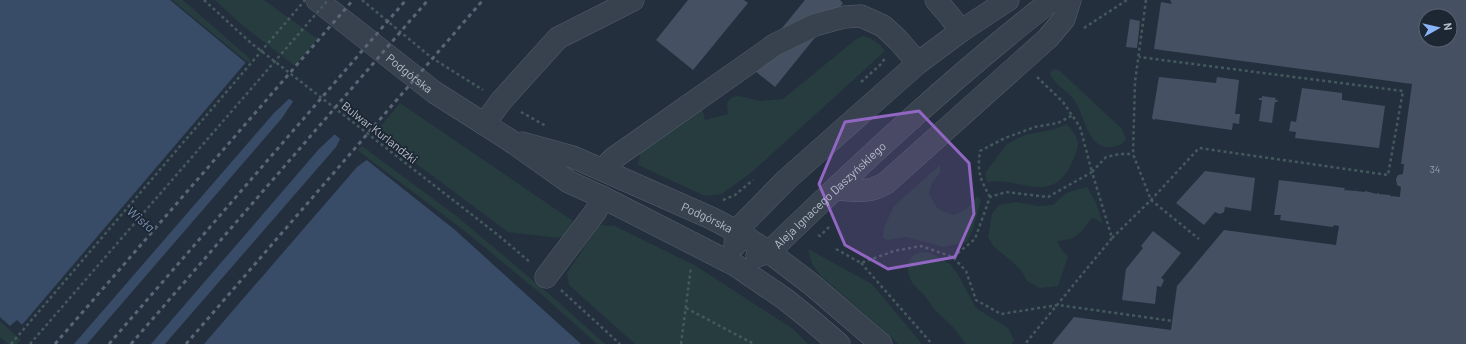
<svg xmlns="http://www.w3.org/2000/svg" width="1466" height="344" font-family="Barlow,sans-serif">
<rect width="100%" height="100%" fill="#242f3e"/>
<path fill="#263c3f" d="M172 0H183L250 59V64Z
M215 0H264L318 39 295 66 242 25Z
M863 36C874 39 879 43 885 51L752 172 722 194 705 196 638 165 642 144 699 108 703 112 705 120 728 114 727 104 730 99 733 97 739 96 760 101 783 99 855 40Z
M1056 69 1060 71 1122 129 1126 138 1122 144C1087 159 1087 117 1073 98 1066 90 1056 85 1051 76L1050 73 1053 70Z
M400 103 573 221 565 235 558 238 508 232 375 133Z
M1067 124C1079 139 1081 142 1073 160 1053 208 1022 176 987 182L985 173 1007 144 1025 135 1055 129Z
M362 146 459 218 556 300 605 344H597L540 293 466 232 357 150Z
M940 165V173L932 183 929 194 938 209 954 215 968 208 977 196 981 200 973 229 967 242 943 247 906 237 888 240 883 238 884 227 894 206Z
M1087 187 1096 203 1103 224 1096 219 1092 218C1080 233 1077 240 1057 241L1063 252 1068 256 1058 286 1040 288 1027 281 1021 270 1009 259 994 247 988 237 992 214 999 205 1017 202 1038 206 1053 205 1066 193Z
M599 225 615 226 696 266 793 329 808 344H635L569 285 567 273Z
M808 249 872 284 922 344H899L821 276 812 264Z
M919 252 931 253 950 264 959 276 976 308 1008 328 1014 340 1012 344H966L953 327 934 309 925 296 912 283 908 272V264L912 256Z
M0 321 21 340 17 344H8L0 337Z"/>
<path fill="#394c67" d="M0 0H170L286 96 455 230 581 344H27L31 333 17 320 10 326 0 317Z"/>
<path fill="#242f3e" d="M247 61 291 97 274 113 74 344H24L23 341 29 334 21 326Z
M294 100 336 133 319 149 151 344H87L282 118Z
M341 137 368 159 357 167 204 344H165L336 147Z"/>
<path fill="#455162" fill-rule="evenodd" d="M688 0H744L748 3 693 70 656 40Z
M805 0H840L843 3 775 87 750 67Z
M1170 0H1466V344H1052L1074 317 1171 330 1177 286 1224 230 1336 245 1339 226 1334 225 1333 227 1280 220 1281 215H1274L1279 180 1345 188 1344 190 1354 191 1356 190 1355 191 1365 192V191L1377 194V193H1379L1378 194 1390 195V196L1400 197V196L1401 187 1397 185 1396 179 1398 175 1403 174 1404 164H1401L1412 84 1154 49 1161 2 1172 4ZM1426 16H1450V40H1426Z
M1130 19 1140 21 1137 48 1126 47Z
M1159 77 1216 83 1217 77 1239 80 1235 114H1240L1239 124 1233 123 1232 130 1155 119 1154 120 1152 118Z
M1302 88 1342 93V100L1385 106 1379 148 1295 138 1296 132 1289 131 1291 121 1296 122Z
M1262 96 1276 98 1275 100H1278L1277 102H1275L1272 123 1259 121 1262 100H1259V98H1262Z
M1205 171 1255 178 1251 211 1225 207 1224 212 1220 214 1215 212 1204 225 1176 203Z
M1153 231 1181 253 1161 278 1164 280 1161 287 1157 286 1155 304 1122 300 1126 269 1143 248 1141 246Z"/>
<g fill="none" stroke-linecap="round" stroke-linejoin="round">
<defs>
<g id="minor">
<path id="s1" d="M317 0 434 92 508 139 569 182 602 197 735 265 785 299 811 320 839 344"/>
<path d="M936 0 948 14 961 31"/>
<path d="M484 124 501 101 558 38 633 0"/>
<path id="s2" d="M522 143 573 157 711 218 736 231 769 252 811 284 881 344"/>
<path d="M603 169 614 158 776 44 815 25 844 17 861 16 883 26 898 40 918 63"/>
<path d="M835 189C855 190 868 194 886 183L1048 38 1064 19 1070 0"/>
<path d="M735 245 736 231 786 180 918 63 961 31 1008 0"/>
<path id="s3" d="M757 256 769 252C860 164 952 78 1052 0"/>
<path d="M546 277 596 211 602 197"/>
</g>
</defs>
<use href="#minor" stroke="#565f6c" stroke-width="23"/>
<path stroke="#44595c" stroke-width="2.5" stroke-dasharray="3 3" stroke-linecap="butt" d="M204 0 251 43 498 235 531 263
M362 0 432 58 483 90
M1146 0 1135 82 1133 154 1151 200 1199 239
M1084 28 1127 0
M1037 77 1063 102 1080 127 1092 172
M861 82 881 64 886 57
M521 112 546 126
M1092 172 1106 157 1120 154H1133
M990 197C980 179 977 172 980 151L1005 138 1035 127 1058 123 1073 115
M723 200 735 195 753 180
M818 235 820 236 831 225
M1112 238 1151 200 1199 148 1388 175 1403 91 1139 57
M836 249 861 263 894 251 921 246 953 257 966 271 976 300 1001 314 1058 305 1173 321
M953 257 975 239 990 197 1006 192 1048 197 1092 172 1112 238 1025 344
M861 263 932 344
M561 290 620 344
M686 308 754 344
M681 344 691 267"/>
<use href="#minor" stroke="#38414e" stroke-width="22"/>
<path stroke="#5a6575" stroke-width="3" stroke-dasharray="4 4" stroke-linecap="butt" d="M55 344 353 0
M109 344 406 0
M131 344 428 0
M186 344 483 0"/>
<path stroke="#44595c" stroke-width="2.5" stroke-dasharray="3 3" stroke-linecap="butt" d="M11 344 305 0
M30 344 328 0"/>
</g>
<path fill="#9266c3" fill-opacity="0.2" stroke="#9266c3" stroke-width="3" stroke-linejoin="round" d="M919 111 969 163 974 214 955 257 888 269 845 245 819 184 845 122Z"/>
<g text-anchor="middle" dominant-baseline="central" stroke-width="3.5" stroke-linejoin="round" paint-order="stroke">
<g font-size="10" fill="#98a1af">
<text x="1435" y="169">34</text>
</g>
<g font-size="12" fill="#b4bcc9" stroke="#1d2633">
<text stroke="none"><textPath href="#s1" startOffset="118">Podgórska</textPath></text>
<text transform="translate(380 132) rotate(38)">Bulwar Kurlandzki</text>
<text stroke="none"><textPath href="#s3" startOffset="96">Aleja Ignacego Daszyńskiego</textPath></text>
<text stroke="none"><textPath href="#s2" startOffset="200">Podgórska</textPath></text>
</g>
<g font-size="13" font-style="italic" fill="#7c92b1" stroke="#1d2633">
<text transform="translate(141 219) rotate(40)">Wisła</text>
</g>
</g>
<g transform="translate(1438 28) rotate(82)"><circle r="19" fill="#1d2633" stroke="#59626f"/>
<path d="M0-3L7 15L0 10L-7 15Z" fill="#8ab4f8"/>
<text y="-6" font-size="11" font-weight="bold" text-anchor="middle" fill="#b4bcc9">N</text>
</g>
</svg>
